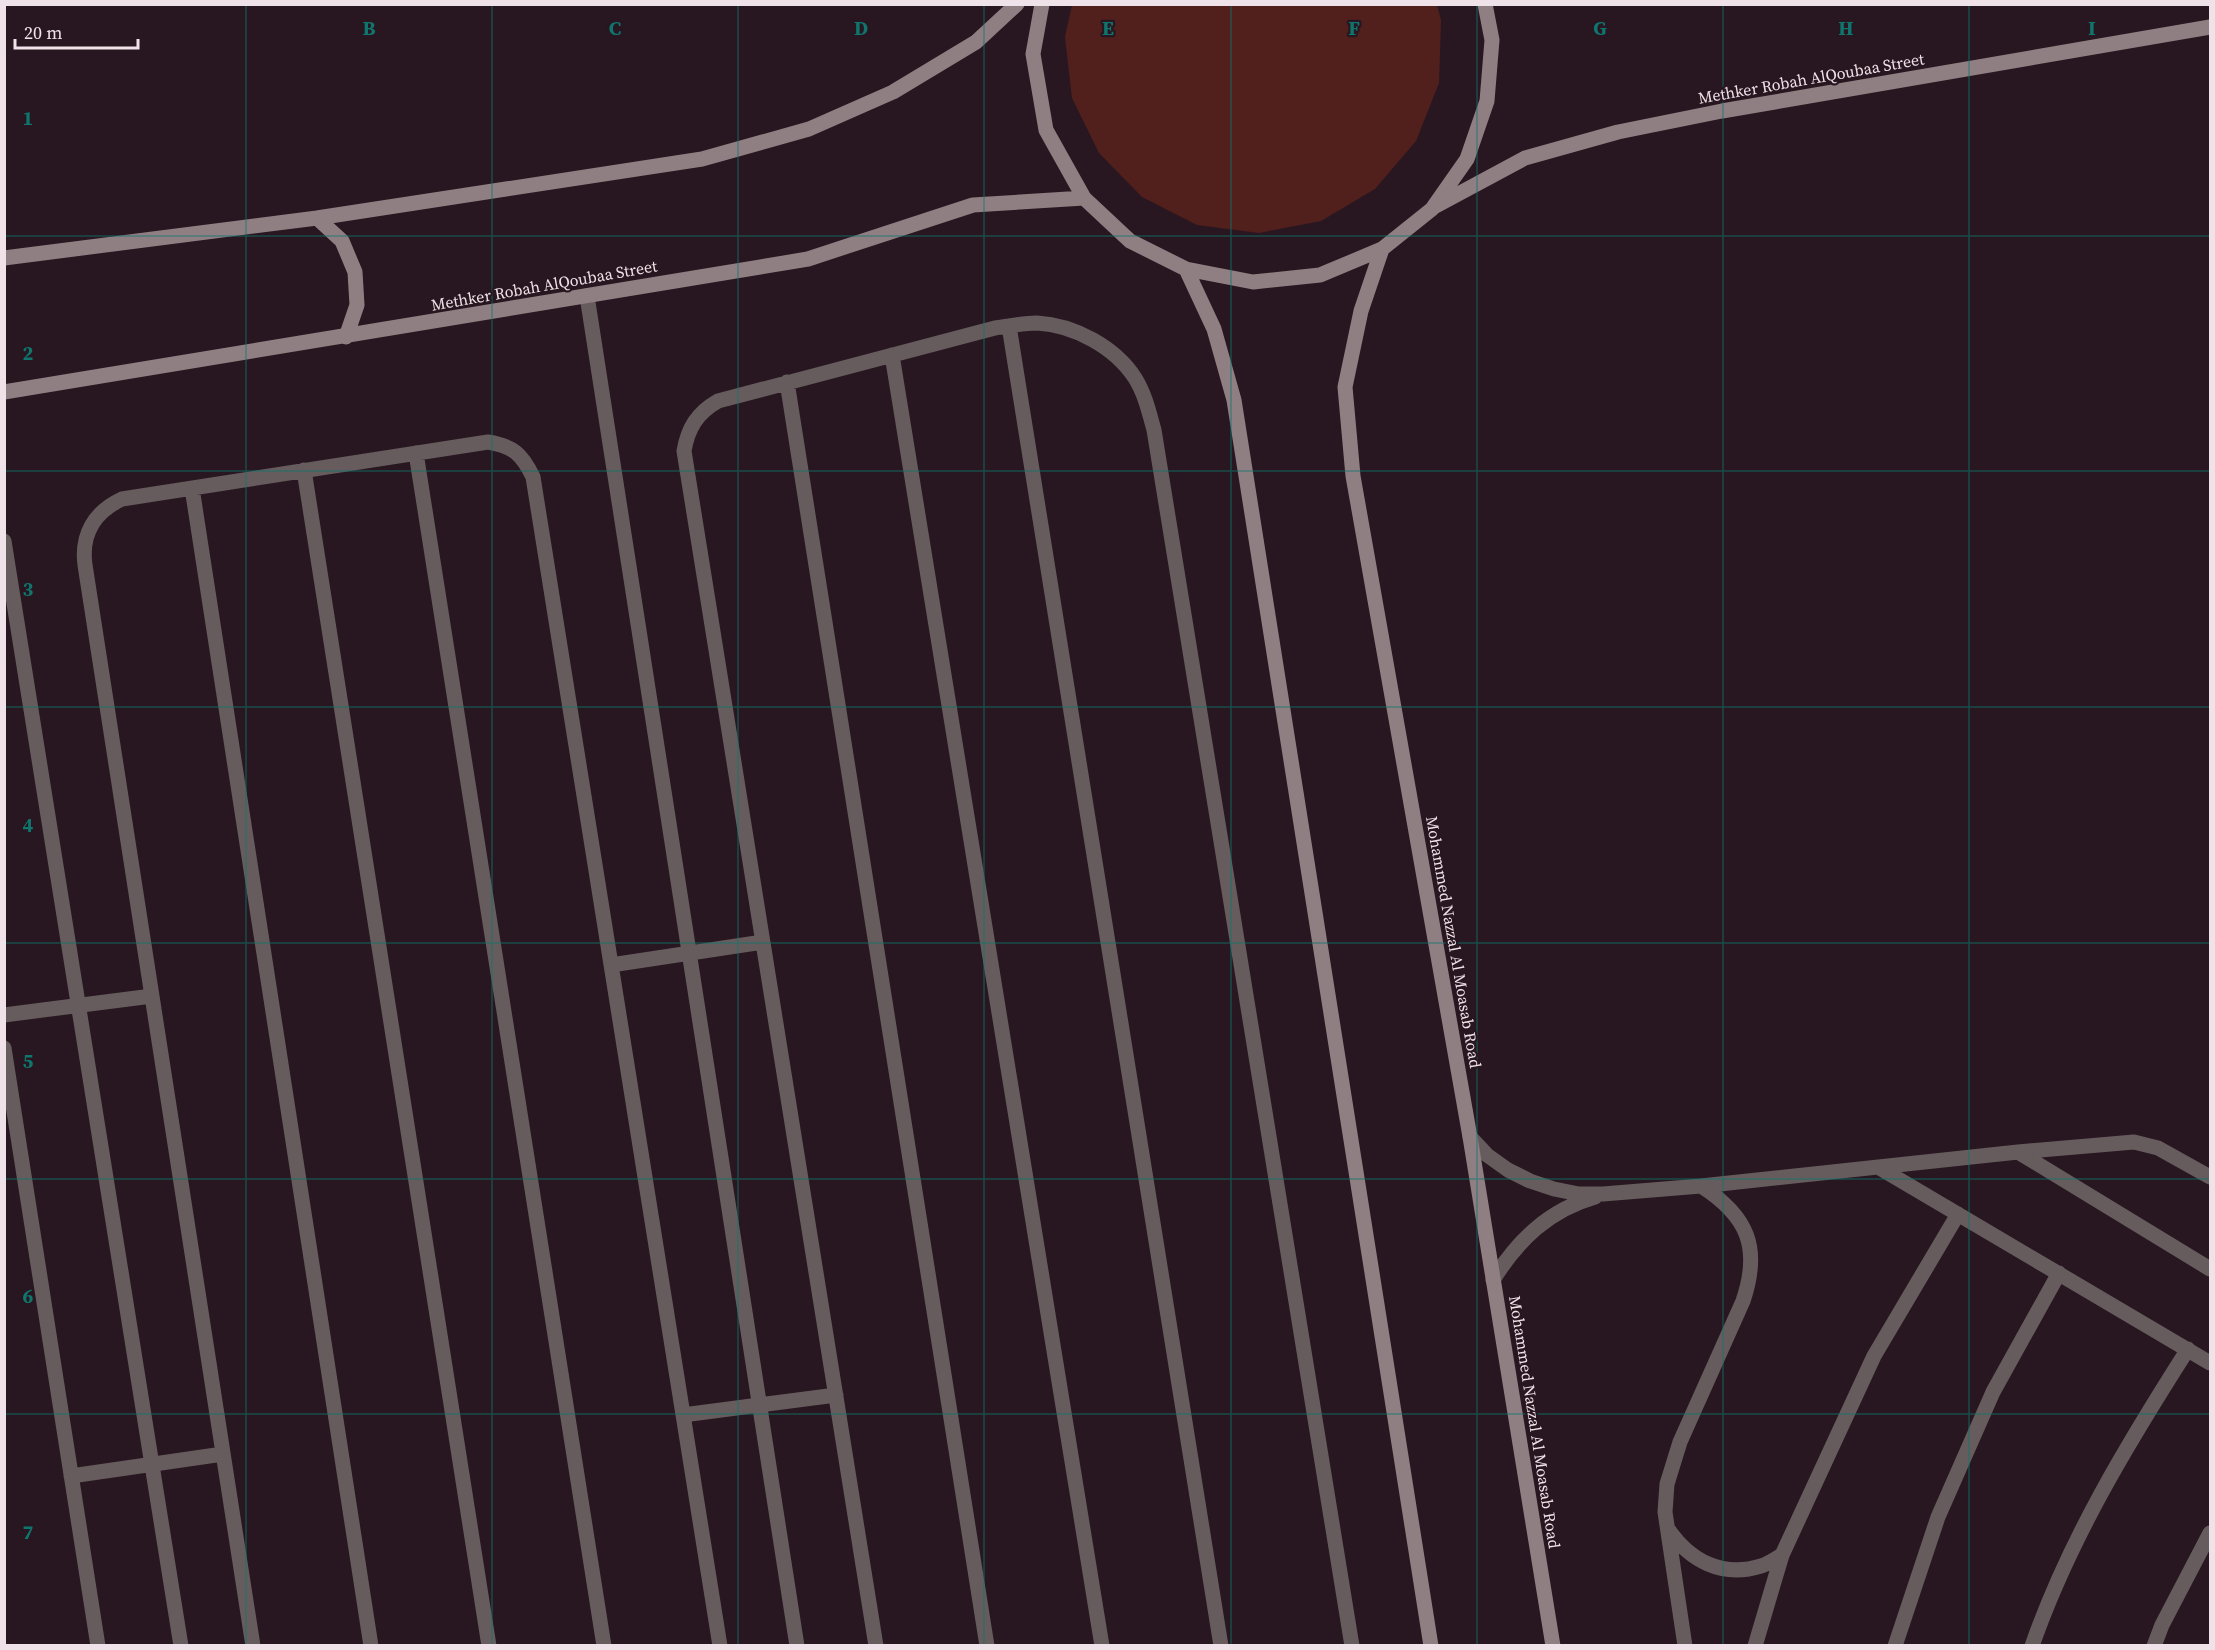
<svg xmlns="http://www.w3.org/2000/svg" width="2215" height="1650" font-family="'Source Serif 4',serif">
<rect width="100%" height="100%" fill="#281720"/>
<path fill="#51201d" d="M1072 5H1437L1441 20 1439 83 1416 141 1375 189 1321 221 1259 233 1197 225 1142 197 1099 153 1072 98 1065 37Z"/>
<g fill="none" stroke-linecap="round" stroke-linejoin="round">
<path stroke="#665c5d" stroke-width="15" d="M587 296 797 1646
M1009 326 1221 1646
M892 355 1102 1646
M787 382 987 1646
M416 453 604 1646
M304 470 489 1646
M192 488 371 1646
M4 541 181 1646
M611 965 763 942
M4 1015 152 996
M4 1048 98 1646
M1470 1137 1487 1155 1508 1170 1530 1181 1554 1189 1579 1194H1603L1701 1186 2018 1152 2134 1142 2158 1148 2210 1177
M2018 1152 2210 1269
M1878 1167 2210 1363
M1493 1280C1518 1240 1549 1210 1595 1197
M683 1415 836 1395
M71 1476 223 1454
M1668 1529C1690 1561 1722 1578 1761 1566 1768 1564 1775 1559 1782 1555
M253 1646 85 565C81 535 94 512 122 499L488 442C513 446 522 454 533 477L720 1646
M876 1646 684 451C688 428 697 413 718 401L995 328C1009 326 1023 323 1037 323 1074 325 1115 347 1135 378 1145 394 1149 412 1154 430L1352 1646
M1685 1646 1665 1512 1667 1484 1680 1442 1743 1301C1761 1248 1748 1216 1701 1186
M1755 1646 1782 1555 1874 1356 1958 1214
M1895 1646 1938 1517 1993 1392 2059 1273
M2032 1646C2069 1540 2128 1443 2188 1349
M2154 1646 2162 1625 2210 1533"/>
<path stroke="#907f82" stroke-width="15" d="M1042 4 1033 54 1046 130 1084 198 1130 241 1186 269 1253 282 1320 275 1382 249 1432 209 1467 159 1487 101 1492 40 1485 4
M1434 207 1525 158 1618 132 1722 111 2210 27
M317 218 342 241 355 272 357 305 346 337
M1382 249 1361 311 1345 387 1353 476 1470 1137 1553 1646
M4 258 317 218 702 159 809 129 893 92 976 42 1017 4
M1186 269 1214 329 1234 400 1431 1646
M4 392 808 259 973 205 1084 198"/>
</g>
<path fill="none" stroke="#0f766e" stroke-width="1.5" stroke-opacity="0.55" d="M246 4V1646M492 4V1646M738 4V1646M984 4V1646M1231 4V1646M1477 4V1646M1723 4V1646M1969 4V1646M4 236H2210M4 471H2210M4 707H2210M4 943H2210M4 1179H2210M4 1414H2210"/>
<g text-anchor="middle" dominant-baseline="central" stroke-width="4.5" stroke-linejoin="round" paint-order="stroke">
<g font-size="16" fill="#efe2e8" stroke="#281720">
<text transform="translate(1811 78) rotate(-10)">Methker Robah AlQoubaa Street</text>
<text transform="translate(544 285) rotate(-10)">Methker Robah AlQoubaa Street</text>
<text transform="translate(1454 942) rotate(80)">Mohammed Nazzal Al Moasab Road</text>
<text transform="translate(1535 1422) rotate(81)">Mohammed Nazzal Al Moasab Road</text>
</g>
</g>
<g font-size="20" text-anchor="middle" font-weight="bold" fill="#0f766e" stroke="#281720" stroke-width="4.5" stroke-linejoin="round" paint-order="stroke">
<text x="369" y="35">B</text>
<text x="615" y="35">C</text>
<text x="861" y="35">D</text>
<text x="1108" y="35">E</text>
<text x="1354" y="35">F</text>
<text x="1600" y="35">G</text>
<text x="1846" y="35">H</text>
<text x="2092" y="35">I</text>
<text x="28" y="125">1</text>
<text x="28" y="360">2</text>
<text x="28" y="596">3</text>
<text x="28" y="832">4</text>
<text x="28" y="1068">5</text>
<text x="28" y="1303">6</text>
<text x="28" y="1539">7</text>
</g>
<rect width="2215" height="1650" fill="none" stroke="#efe2e8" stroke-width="12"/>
<path d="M15 39v9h123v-9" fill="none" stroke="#efe2e8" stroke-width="3"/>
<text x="24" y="39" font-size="18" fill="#efe2e8" stroke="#281720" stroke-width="4.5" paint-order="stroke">20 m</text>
</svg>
